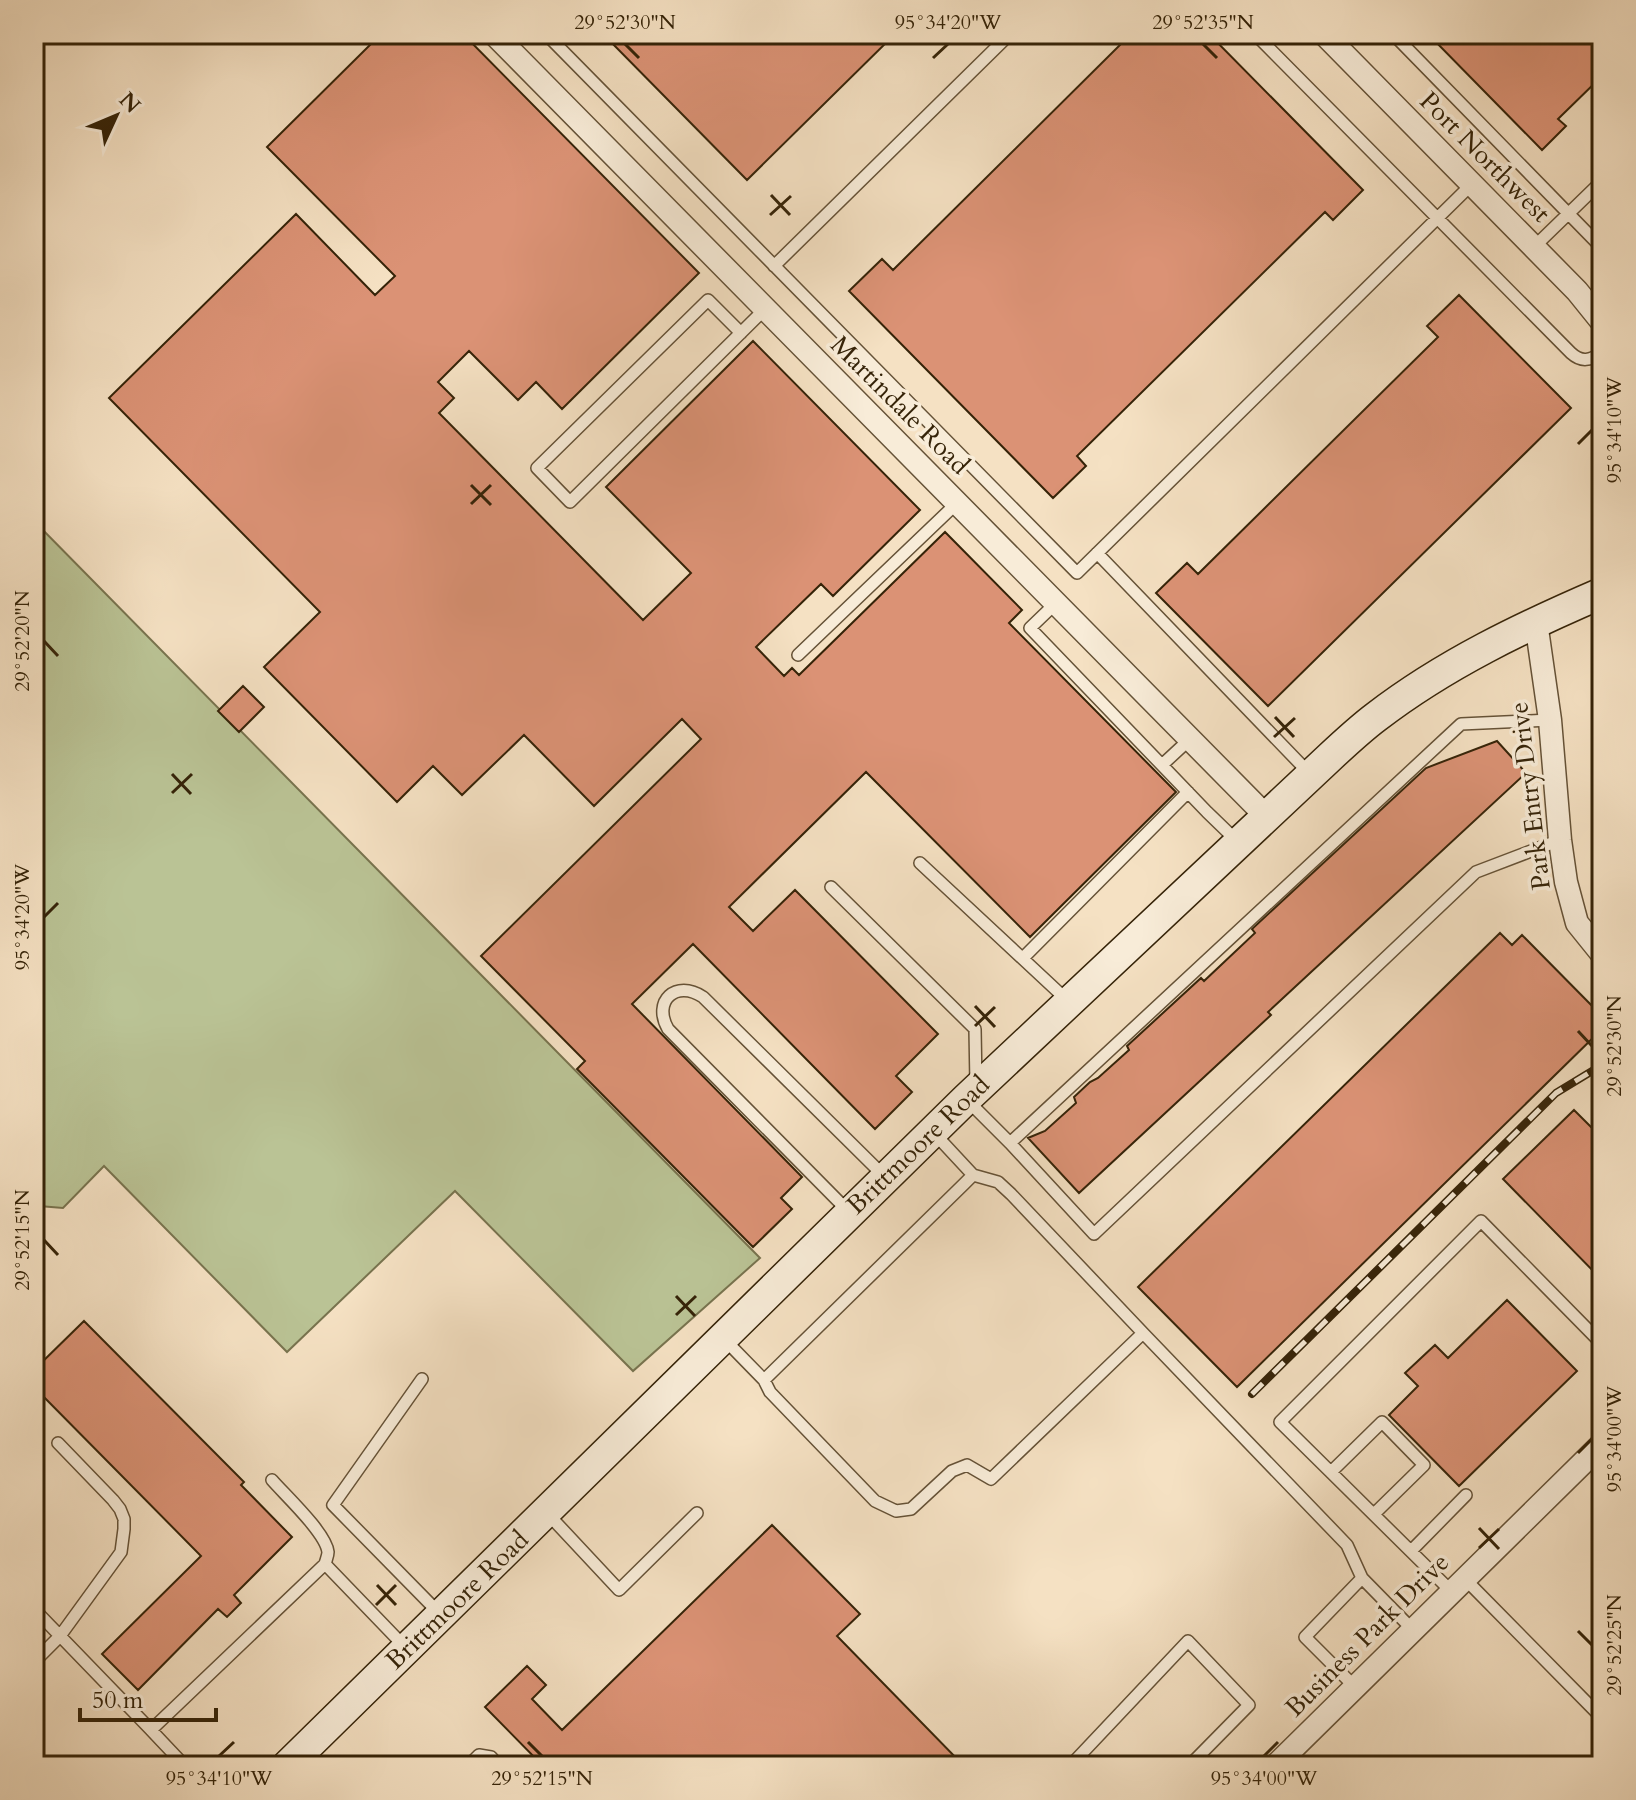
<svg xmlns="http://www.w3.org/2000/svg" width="1636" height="1800" font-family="Cardo,serif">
<rect width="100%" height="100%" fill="#f5e1c3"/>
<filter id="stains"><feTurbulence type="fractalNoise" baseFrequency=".0025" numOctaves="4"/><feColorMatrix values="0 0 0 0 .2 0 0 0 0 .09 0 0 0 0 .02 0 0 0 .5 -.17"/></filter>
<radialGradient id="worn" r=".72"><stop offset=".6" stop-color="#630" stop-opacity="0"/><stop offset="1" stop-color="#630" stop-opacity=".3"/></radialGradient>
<path fill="#bac395" stroke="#78734e" stroke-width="2" d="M34 521 760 1258 633 1371 455 1191 287 1352 104 1166 63 1208 39 1206 34 1201Z"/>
<path fill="#db9275" stroke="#352308" stroke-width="2" d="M381 34H463L699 273 562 409 536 382 518 400 469 351 438 382 454 398 439 413 643 620 691 573 606 487 753 341 920 510 833 596 821 584 756 647 784 676 792 668 799 675 945 532 1022 610 1009 623 1176 792 1030 937 866 772 729 907 753 931 795 890 938 1034 896 1076 912 1092 875 1129 693 944 632 1004 802 1177 781 1198 792 1209 753 1247 577 1069 585 1061 481 956 701 739 682 719 594 806 524 735 462 795 433 766 397 802 264 667 320 612 109 398 296 214 375 295 395 276 267 147Z
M603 34H895L747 180Z
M1131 34H1209L1363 190 1333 220 1325 212 1077 456 1086 466 1053 498 849 291 882 259 893 270Z
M1428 34H1602V76L1558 119 1566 126 1542 150Z
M1459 295 1571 408 1268 706 1156 593 1187 563 1198 574 1438 337 1427 326Z
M243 686 264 707 239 732 218 711Z
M1497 741 1526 773 1268 1012 1271 1015 1079 1193 1028 1138 1045 1131 1076 1103 1074 1097 1090 1082 1098 1078 1129 1050 1127 1046 1201 978 1204 981 1255 933 1252 929 1426 768Z
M1500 933 1512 945 1522 935 1602 1016V1029L1237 1387 1138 1287Z
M1574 1110 1602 1138V1280L1503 1179Z
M1507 1300 1577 1371 1459 1486 1389 1415 1418 1386 1405 1373 1435 1345 1448 1358Z
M84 1321 244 1482 241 1485 292 1537 234 1595 241 1603 227 1617 218 1609 138 1690 102 1654 201 1556 34 1387V1370Z
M772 1525 860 1614 837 1636 964 1766H543L485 1707 527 1666 546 1685 532 1699 562 1730Z"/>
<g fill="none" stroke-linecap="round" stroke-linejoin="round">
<defs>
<path id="lane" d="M546 34 1077 573 1472 184
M1255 34 1571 353C1582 363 1590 360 1602 353
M1393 34 1602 248
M1534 247 1602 181
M774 266 1010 34
M741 333 708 300 537 468 570 502 765 309
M1097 553 1310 774
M1056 603 1030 628 1207 812 1238 842
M798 655 957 503
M1550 720 1461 724 1010 1143 1094 1234 1476 872 1560 840
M1162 765 1190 739
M920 863 1068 1001
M831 887 975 1029 976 1085
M1023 958 1188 792
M966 1099 1010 1143
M849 1212 668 1029C652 1001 676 979 703 997L884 1176
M1143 1333 1347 1545 1362 1578 1413 1630
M725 1340 764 1380 964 1184 973 1175 933 1132
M422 1379 333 1505 441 1615
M764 1380 770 1392 875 1501 896 1511 911 1509 952 1471 967 1465 991 1479 1143 1333 1011 1194 998 1182 973 1175
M1331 1472 1382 1422 1424 1465 1374 1514
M272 1480C285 1495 326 1533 328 1552 328 1556 326 1560 325 1564
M547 1513 619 1590 697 1513
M1411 1551 1466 1495
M1465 1579 1602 1718
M1452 1592 1280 1422 1481 1221 1602 1344
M34 1609 151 1730
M34 1662 60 1636 121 1552 124 1529V1519L120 1509 113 1500 58 1443
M1355 1687 1305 1637 1362 1578
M185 1766 151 1730 325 1564 404 1646
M468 1766 479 1755 491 1757 499 1766
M1070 1766 1188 1641 1249 1705 1189 1766"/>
<path id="street" d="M494 34 1266 816
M1324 34 1577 291 1602 322
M1536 622 1550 720 1560 840 1566 882 1577 923 1602 954
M1275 1766 1602 1444"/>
<path id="secondary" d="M287 1766 966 1099 1330 757C1345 743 1360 729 1376 717 1445 664 1523 627 1602 593"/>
</defs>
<use href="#lane" stroke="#655237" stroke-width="14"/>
<use href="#street" stroke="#655237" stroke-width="25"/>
<use href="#secondary" stroke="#352308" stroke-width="33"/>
<use href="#lane" stroke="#f8ecd8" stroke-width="11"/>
<use href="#street" stroke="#f8ecd8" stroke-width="22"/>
<use href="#secondary" stroke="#f8ecd8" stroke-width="30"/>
<defs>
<path id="rail" d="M1252 1394 1556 1093 1602 1065"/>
</defs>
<use href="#rail" stroke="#352308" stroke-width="8"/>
<use href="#rail" stroke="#f8ecd8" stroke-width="5" stroke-dasharray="15" stroke-linecap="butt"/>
</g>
<path fill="none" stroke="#352308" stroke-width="3" d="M625 44 639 58M1203 44 1217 58M933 58 948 44M771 195 790 215M770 215 791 196M1578 444 1592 430M471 485 491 505M471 504 491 485M44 641 58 656M1275 717 1294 737M1274 737 1295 718M172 774 191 794M172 793 192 774M44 917 58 903M975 1006 995 1027M975 1026 995 1007M1578 1031 1592 1046M44 1240 58 1255M676 1296 695 1316M676 1315 696 1296M1578 1453 1592 1439M1479 1528 1499 1549M1479 1548 1499 1529M377 1585 396 1605M376 1605 396 1585M1578 1631 1592 1645M528 1742 542 1756M219 1756 234 1742M1264 1756 1278 1742"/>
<g text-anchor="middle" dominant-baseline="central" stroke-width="7" stroke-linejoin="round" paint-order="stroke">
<g font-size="26" fill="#352308" stroke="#f8ecd8">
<text transform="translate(1485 157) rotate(45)">Port Northwest</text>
<text transform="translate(900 405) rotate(45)">Martindale Road</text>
<text transform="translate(1530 796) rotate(-97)">Park Entry Drive</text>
<text transform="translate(918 1145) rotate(-44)">Brittmoore Road</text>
<text transform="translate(457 1600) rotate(-44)">Brittmoore Road</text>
<text transform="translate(1367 1635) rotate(-45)">Business Park Drive</text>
</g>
</g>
<rect width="1636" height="1800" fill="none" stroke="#f5e1c3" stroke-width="88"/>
<g transform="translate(116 116) rotate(46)" stroke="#f8ecd8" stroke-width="6" paint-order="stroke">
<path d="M0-6L14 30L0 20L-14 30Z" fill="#352308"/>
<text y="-12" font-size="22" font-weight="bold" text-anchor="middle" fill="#352308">N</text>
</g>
<path d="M80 1708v12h136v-12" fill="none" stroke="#352308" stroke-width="4"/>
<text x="92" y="1708" font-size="24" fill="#352308" stroke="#f8ecd8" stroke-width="6" paint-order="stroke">50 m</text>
<rect x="44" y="44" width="1548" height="1712" fill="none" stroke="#352308" stroke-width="3"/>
<g font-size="20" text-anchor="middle" fill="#352308">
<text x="625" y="29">29°52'30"N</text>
<text x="948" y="29">95°34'20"W</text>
<text x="1203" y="29">29°52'35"N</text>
<text transform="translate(1614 430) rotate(-90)" y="7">95°34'10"W</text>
<text transform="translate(22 641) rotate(-90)" y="7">29°52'20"N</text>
<text transform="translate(22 917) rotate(-90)" y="7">95°34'20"W</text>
<text transform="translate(1614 1046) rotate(-90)" y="7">29°52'30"N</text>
<text transform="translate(22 1240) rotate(-90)" y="7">29°52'15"N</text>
<text transform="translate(1614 1439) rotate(-90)" y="7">95°34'00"W</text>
<text transform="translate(1614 1645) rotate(-90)" y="7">29°52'25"N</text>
<text x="219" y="1785">95°34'10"W</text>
<text x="542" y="1785">29°52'15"N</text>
<text x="1264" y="1785">95°34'00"W</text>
</g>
<rect width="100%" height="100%" filter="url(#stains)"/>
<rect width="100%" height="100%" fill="url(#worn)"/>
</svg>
